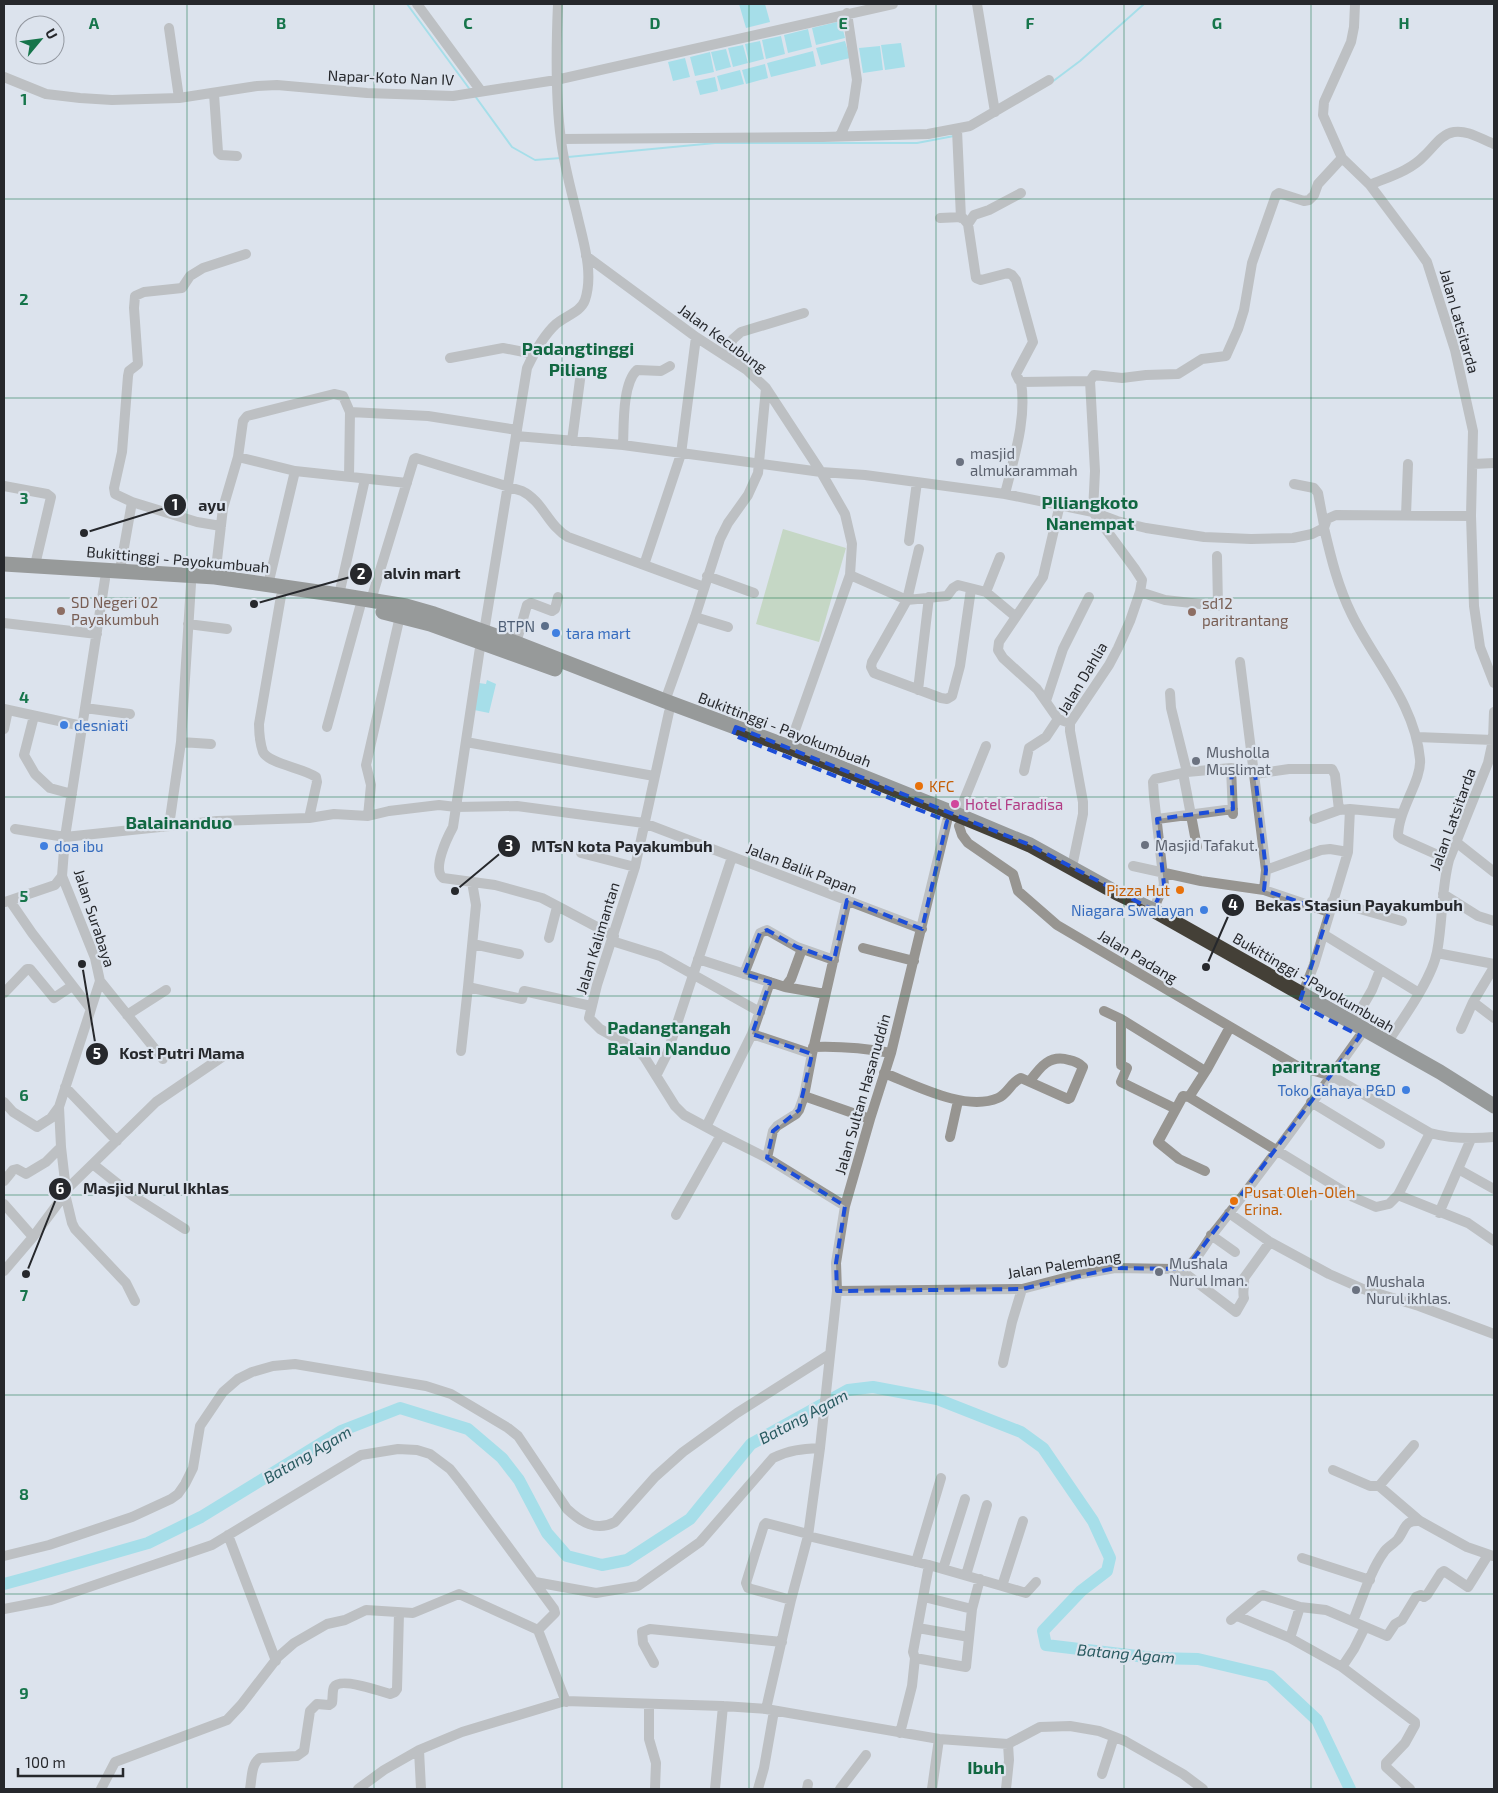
<svg xmlns="http://www.w3.org/2000/svg" width="1498" height="1793" font-family="'Exo 2',sans-serif">
<rect width="100%" height="100%" fill="#dce3ed"/>
<path fill="#a9c794" d="M783 529 846 548 819 642 756 624Z"/>
<path fill="#64d8e5" d="M739 4H765L770 22 746 28Z
M841 21 845 38 816 45 812 28Z
M808 29 812 47 788 53 784 35Z
M781 36 785 54 766 59 762 40Z
M760 41 764 59 749 63 745 44Z
M845 41 850 58 821 65 816 48Z
M901 43 905 67 885 70 881 45Z
M743 45 748 63 733 67 728 48Z
M880 46 883 70 863 73 859 48Z
M726 49 731 67 716 71 711 52Z
M813 51 816 66 771 77 767 63Z
M710 52 714 72 695 76 690 57Z
M685 58 690 77 673 81 668 62Z
M765 64 768 78 746 84 742 70Z
M740 70 744 84 721 90 717 76Z
M715 77 718 91 700 95 696 81Z
M487 680 496 684 489 713 474 710 479 683 486 684Z"/>
<g fill="none" stroke-linecap="round" stroke-linejoin="round">
<path stroke="#64d8e5" stroke-width="2" d="M407 4 471 91
M1052 82 1080 61 1144 4
M475 96 512 147 535 160 561 158
M568 157 715 143H917L954 136"/>
<path stroke="#64d8e5" stroke-width="12" d="M4 1584 30 1577 148 1543 201 1517 341 1431 400 1408 468 1429 502 1458 519 1480 547 1533 567 1556 602 1565 627 1560 690 1519 751 1444 848 1390 873 1387 937 1399 1021 1432 1043 1448 1093 1521 1110 1558 1107 1571 1081 1591 1043 1631 1046 1645 1154 1658 1198 1659 1270 1676 1317 1720 1350 1789"/>
<path stroke="#979591" stroke-width="10" d="M417 4 481 91
M977 4 995 112
M1355 4 1354 27 1351 42 1324 102 1323 115 1342 158 1370 185 1415 245 1427 262 1455 350 1473 431 1471 516 1474 606 1480 647 1494 683
M169 28 179 98
M4 77 46 94 80 98 112 100 179 98 257 86 277 85 367 93 453 96 556 80 893 4
M214 94 218 152 221 155 237 156
M957 130 961 218
M840 136 853 107 857 80 847 13
M561 139 823 137 928 134 970 126 1049 80
M1370 185C1388 177 1410 171 1424 156 1433 148 1441 134 1454 132 1468 130 1481 139 1494 144
M940 218 962 217 968 224 974 215 989 210 1021 193
M968 224 976 278 981 280 1008 273 1012 275 1016 280 1033 342 1016 374 1019 380 1021 382 1090 381
M586 256 696 337 747 370 766 388 821 472 845 514 852 544 850 575 789 747
M725 356 733 339 741 332 804 313
M450 358 503 348 534 354
M350 412 428 416 517 430
M516 436 623 445 821 472 865 475 1005 494 1093 512 1117 521 1146 528 1204 537 1251 539 1293 538 1312 534 1324 528 1327 519 1336 515 1471 516
M572 441 581 372
M623 445C624 426 622 384 637 370L661 371 670 366
M238 457 295 471 407 483
M1473 464 1494 463
M1294 484 1314 488 1318 493 1324 525
M4 486 47 494 51 497 35 565
M1005 494C1014 457 1027 419 1021 382
M1060 504 1043 577 999 642 998 650 1003 658 1037 689 1058 719 1070 723
M1406 515 1408 464
M221 526 197 522 132 502 115 494 114 488 122 452 128 376 129 371 138 364 134 308 135 296 144 292 182 288 190 276 203 268 246 254
M1324 528C1331 558 1338 587 1352 615 1375 662 1415 704 1420 759 1422 780 1398 810 1398 836L1402 839 1449 860
M909 541 917 482
M919 549 907 600 872 662 871 667 874 673 941 698 947 699 952 696 960 666 971 589
M644 565 681 454 696 337
M120 570 132 502
M850 575 907 600 947 596 953 588 958 585 986 592 1016 617
M707 576 754 593
M215 577 223 508 238 457 243 421 247 416 334 394 343 396 350 412 349 477
M268 585 295 471
M986 592 1000 557
M1140 592 1165 600 1218 606 1217 556
M339 595 365 479
M281 596 259 724C259 733 260 743 263 752 269 764 304 768 316 777L317 782 309 818
M371 600 414 459 416 458 522 491C543 501 548 526 568 537L704 587
M695 617 728 627
M4 623 97 634
M188 624 227 629
M484 632 527 368C534 353 544 335 556 324 565 316 581 312 585 300 594 273 583 241 577 214 571 190 564 165 561 140 555 95 556 49 558 4
M481 641 453 827C447 838 432 869 443 878L495 885 542 898 614 936
M516 643 527 605 531 603 552 611 555 609 558 597
M1240 662 1266 870 1264 890
M918 690 929 597
M1170 693 1171 708 1187 772
M665 701 695 617 720 539 728 523 748 495 758 473 766 388
M1046 701 1063 649 1089 597
M85 708 130 714
M4 709 82 726
M669 712 635 867 597 985 589 1018 600 1029 638 1050 645 1058 675 1106 684 1115 721 1135 767 1158 845 1206
M34 716 24 755 35 774 50 788 72 794
M327 727 360 607
M4 729 8 710
M1417 737 1493 740
M181 742 211 744
M466 742 654 776
M1231 768 1233 814
M1024 771 1029 748 1046 737 1058 719
M1183 773 1197 847
M1350 809 1402 814
M958 815 986 746
M368 816 371 785 366 765 400 616
M1157 819 1233 809
M1314 819 1339 810
M169 826 181 742 191 584
M959 826 962 835 968 843 1013 874 1018 891 1057 925 1297 1066 1332 1076 1430 1133C1452 1139 1472 1139 1494 1137
M15 829 65 837 217 821 309 818 334 814 368 816 389 811 439 805 456 807 517 806 644 823 922 929
M1456 842 1494 872
M581 853 635 867
M1133 866 1201 881 1264 890 1329 912
M1072 867 1083 814V802L1070 731V723L1109 665 1118 648 1130 621 1140 592 1142 580 1135 569 1093 512 1095 471 1090 381 1094 375 1122 378 1146 375 1178 374 1202 359 1226 356 1238 329 1244 310 1252 263 1276 195 1279 193 1304 201 1309 200 1314 195 1318 184 1342 158
M1266 870 1321 850 1330 849 1348 852
M472 882 476 905 468 987 522 999 524 991 591 1006
M1443 894 1478 916 1494 921
M10 901 32 933 90 1008
M1332 901 1402 921
M5 902 55 885 62 876
M1153 910 1164 885 1154 797 1153 782 1155 779 1187 772 1231 768 1247 770 1255 774 1289 769H1332L1335 775 1339 810 1350 809 1348 852 1314 965 1302 995
M1323 934 1419 993
M549 938 557 907
M612 941 660 956 760 1012
M473 944 519 954
M863 948 914 961
M1437 953 1494 964
M698 959 785 987 825 994
M1494 967 1473 1002 1494 1018
M744 974 760 933 767 930 797 947 834 960
M100 981 163 1059
M785 987 791 979 802 949
M4 993 27 969H30L54 998 72 986
M1104 1011 1121 1019 1205 1071
M127 1015 166 990
M1121 1019V1065L1127 1068 1121 1082 1176 1109
M1353 1023 1372 990 1380 970
M1461 1029 1473 1002
M752 1034 812 1054 804 1096 870 1119
M1387 1043C1402 1020 1432 979 1437 952 1443 921 1441 890 1449 860L1488 763 1493 740 1494 712
M813 1047C840 1046 864 1048 891 1053
M461 1051 468 987
M812 1054 847 900
M884 1073C915 1085 965 1112 998 1098 1008 1094 1011 1082 1021 1078L1068 1099 1070 1098 1083 1067C1079 1063 1075 1061 1069 1060 1050 1054 1040 1067 1030 1081
M656 1076 667 1054 732 857
M65 1087 117 1141
M1189 1097 1207 1069 1230 1027
M4 1102 13 1112 37 1127 51 1118 59 1107
M1311 1102 1380 1144
M706 1127 752 1034 770 982
M950 1137 958 1101
M767 1158 773 1131 777 1126 796 1114 799 1110 804 1096
M94 1165 133 1196 185 1229
M1458 1169 1494 1189
M1205 1171 1179 1159 1158 1142 1183 1096 1189 1097 1353 1197 1376 1207 1389 1204 1398 1195 1430 1133
M4 1181 13 1170 17 1169 26 1174 46 1162 61 1147
M66 1190 156 1102 222 1057
M65 1194 72 1223 75 1229 126 1283 135 1301
M1398 1195 1468 1223 1494 1241
M4 1204 33 1237
M1229 1213 1270 1242 1329 1274 1363 1289 1419 1306 1494 1334
M1439 1213 1471 1139
M676 1215 721 1135
M1211 1235 1235 1252
M4 1271 33 1237 65 1194 66 1190 61 1147 59 1107 100 981 95 958 62 876 65 837 105 579
M1182 1271 1236 1312 1244 1298C1242 1291 1245 1286 1244 1278L1270 1242
M837 1291 1022 1289 1076 1275 1115 1268 1175 1269 1182 1271C1197 1262 1205 1243 1216 1230 1266 1167 1313 1102 1360 1036
M1003 1363 1012 1322 1022 1289
M1333 1470 1370 1486H1379L1420 1521 1467 1547 1493 1556
M1379 1486 1414 1445
M228 1535 276 1661
M808 1536 929 1565 1002 1586 1023 1521
M4 1556 49 1545 132 1517 171 1499 178 1494 185 1484 193 1468 200 1426 223 1392 238 1379 252 1372 273 1366 295 1364 426 1386 451 1394 508 1428 518 1436 567 1509C581 1522 596 1532 615 1522L655 1477 683 1452 737 1413 830 1354
M1302 1558 1370 1580
M916 1562 941 1478
M929 1565 913 1652 915 1658 966 1667 972 1609 980 1579
M943 1569 965 1499
M966 1575 987 1505
M535 1582 596 1593 638 1586 700 1542 773 1458C789 1450 802 1449 820 1448
M1002 1586 1026 1593 1036 1582
M924 1597 972 1609
M791 1600 748 1588 746 1583 764 1525 766 1523 808 1534
M4 1609 51 1600 212 1545 361 1455 398 1449 417 1450 430 1454 450 1469 462 1484 554 1609 555 1613 538 1630
M1237 1616 1290 1638 1342 1667 1415 1722V1725L1405 1743 1386 1763V1767L1410 1789
M1231 1620 1260 1596 1263 1595 1300 1607 1326 1610 1387 1636 1395 1624 1402 1620 1416 1597 1421 1595 1424 1597 1427 1595 1441 1573 1444 1571 1468 1587 1488 1555
M1353 1621C1362 1600 1370 1571 1384 1552 1387 1547 1394 1544 1398 1539 1406 1528 1404 1520 1420 1521
M918 1628 969 1637
M1290 1638 1300 1607
M654 1663 643 1643 642 1632 650 1629 782 1642
M1342 1667 1354 1649 1365 1627
M649 1704V1739L656 1763 655 1789
M766 1709 791 1600 808 1536 820 1448 837 1291 836 1263 845 1206 870 1119 891 1053 947 821
M900 1733 912 1686 915 1658
M419 1750 421 1789
M1102 1774 1114 1737
M101 1789 115 1762 227 1720 241 1705 278 1657 294 1643 327 1624 345 1620 366 1610 413 1613 459 1594 538 1630 566 1702
M250 1789C252 1778 251 1764 260 1758L297 1756 304 1751 310 1711 317 1704 329 1705 332 1703C333 1698 332 1691 334 1687 340 1677 380 1691 390 1694L395 1692 397 1689 399 1613
M358 1789 384 1770 419 1750 462 1732 565 1701 723 1706 766 1709 939 1739 1008 1744 1040 1727 1070 1726 1099 1731 1125 1741 1183 1774 1203 1789
M715 1789 723 1706
M758 1789 764 1768 774 1711
M807 1789 808 1784
M840 1789 866 1755
M932 1789 939 1739
M1006 1789 1009 1760 1008 1744"/>
<path stroke="#444037" stroke-width="15" d="M4 564 215 577 339 595 406 606 434 614 516 643 665 701 789 747 958 815 1030 845 1117 893 1153 910 1440 1072 1494 1106
M383 612 430 624 555 669"/>
</g>
<path d="M0 0H1498V1793H0ZM736 727 1030 845 1153 910 1164 885 1157 819 1233 809 1231 768 1255 774 1266 870 1264 890 1329 912 1299 1004 1360 1036 1186 1269 1115 1268 1022 1289 837 1291 836 1263 845 1206 767 1158 773 1131 799 1110 812 1054 752 1034 770 982 744 974 760 933 767 930 797 947 834 960 847 900 922 929 947 821 733 735Z" fill="#dce3ed" fill-opacity=".55" fill-rule="evenodd"/>
<path fill="none" stroke="#1d4ed8" stroke-width="4" stroke-dasharray="10 6" stroke-linejoin="round" d="M736 727 1030 845 1153 910 1164 885 1157 819 1233 809 1231 768 1255 774 1266 870 1264 890 1329 912 1299 1004 1360 1036 1186 1269 1115 1268 1022 1289 837 1291 836 1263 845 1206 767 1158 773 1131 799 1110 812 1054 752 1034 770 982 744 974 760 933 767 930 797 947 834 960 847 900 922 929 947 821 733 735Z"/>
<path fill="none" stroke="#16754b" stroke-width="1" stroke-opacity="0.55" d="M187 4V1789M374 4V1789M562 4V1789M749 4V1789M936 4V1789M1124 4V1789M1311 4V1789M4 199H1494M4 398H1494M4 598H1494M4 797H1494M4 996H1494M4 1195H1494M4 1395H1494M4 1594H1494"/>
<g fill="#6b7280" stroke="#dce3ed" stroke-width="2">
<circle cx="960" cy="462" r="5"/>
<circle cx="1196" cy="761" r="5"/>
<circle cx="1145" cy="845" r="5"/>
<circle cx="1159" cy="1272" r="5"/>
<circle cx="1356" cy="1290" r="5"/>
</g>
<g fill="#8d6e63" stroke="#dce3ed" stroke-width="2">
<circle cx="61" cy="611" r="5"/>
<circle cx="1192" cy="612" r="5"/>
</g>
<circle fill="#5c6f8a" stroke="#dce3ed" stroke-width="2" cx="545" cy="626" r="5"/>
<g fill="#3f7fe0" stroke="#dce3ed" stroke-width="2">
<circle cx="556" cy="633" r="5"/>
<circle cx="64" cy="725" r="5"/>
<circle cx="44" cy="846" r="5"/>
<circle cx="1204" cy="910" r="5"/>
<circle cx="1406" cy="1090" r="5"/>
</g>
<g fill="#e8710a" stroke="#dce3ed" stroke-width="2">
<circle cx="919" cy="786" r="5"/>
<circle cx="1180" cy="890" r="5"/>
<circle cx="1234" cy="1201" r="5"/>
</g>
<circle fill="#d1479c" stroke="#dce3ed" stroke-width="2" cx="955" cy="804" r="5"/>
<g text-anchor="middle" dominant-baseline="central" stroke-width="4.5" stroke-linejoin="round" paint-order="stroke">
<g font-size="15" fill="#26282c" stroke="#dce3ed">
<text transform="translate(391 77) rotate(2)">Napar-Koto Nan IV</text>
<text transform="translate(1460 321) rotate(74)">Jalan Latsitarda</text>
<text transform="translate(723 338) rotate(36)">Jalan Kecubung</text>
<text transform="translate(178 559) rotate(5)">Bukittinggi - Payokumbuah</text>
<text transform="translate(1082 678) rotate(-59)">Jalan Dahlia</text>
<text transform="translate(785 729) rotate(21)">Bukittinggi - Payokumbuah</text>
<text transform="translate(1452 819) rotate(-70)">Jalan Latsitarda</text>
<text transform="translate(802 868) rotate(21)">Jalan Balik Papan</text>
<text transform="translate(95 918) rotate(72)">Jalan Surabaya</text>
<text transform="translate(597 938) rotate(-73)">Jalan Kalimantan</text>
<text transform="translate(1138 956) rotate(31)">Jalan Padang</text>
<text transform="translate(1314 982) rotate(30)">Bukittinggi - Payokumbuah</text>
<text transform="translate(862 1094) rotate(-74)">Jalan Sultan Hasanuddin</text>
<text transform="translate(1064 1264) rotate(-9)">Jalan Palembang</text>
</g>
<g font-size="15" fill="#5b616d" stroke="#dce3ed" text-anchor="start">
<text x="970" y="453">masjid<tspan x="970" dy="17">almukarammah</tspan></text>
<text x="1206" y="752">Musholla<tspan x="1206" dy="17">Muslimat</tspan></text>
<text x="1155" y="845">Masjid Tafakut.</text>
<text x="1169" y="1263">Mushala<tspan x="1169" dy="17">Nurul Iman.</tspan></text>
<text x="1366" y="1281">Mushala<tspan x="1366" dy="17">Nurul ikhlas.</tspan></text>
</g>
<g font-size="15" fill="#785e54" stroke="#dce3ed" text-anchor="start">
<text x="71" y="602">SD Negeri 02<tspan x="71" dy="17">Payakumbuh</tspan></text>
<text x="1202" y="603">sd12<tspan x="1202" dy="17">paritrantang</tspan></text>
</g>
<g font-size="15" fill="#4e5e75" stroke="#dce3ed" text-anchor="end">
<text x="535" y="626">BTPN</text>
</g>
<g font-size="15" fill="#366cbe" stroke="#dce3ed" text-anchor="start">
<text x="566" y="633">tara mart</text>
<text x="74" y="725">desniati</text>
<text x="54" y="846">doa ibu</text>
<text x="1194" y="910" text-anchor="end">Niagara Swalayan</text>
<text x="1396" y="1090" text-anchor="end">Toko Cahaya P&amp;D</text>
</g>
<g font-size="15" fill="#c56008" stroke="#dce3ed" text-anchor="start">
<text x="929" y="786">KFC</text>
<text x="1170" y="890" text-anchor="end">Pizza Hut</text>
<text x="1244" y="1192">Pusat Oleh-Oleh<tspan x="1244" dy="17">Erina.</tspan></text>
</g>
<g font-size="15" fill="#b23c85" stroke="#dce3ed" text-anchor="start">
<text x="965" y="804">Hotel Faradisa</text>
</g>
<g font-size="16" font-style="italic" fill="#285a60" stroke="#dce3ed">
<text transform="translate(803 1416) rotate(-28)">Batang Agam</text>
<text transform="translate(307 1454) rotate(-30)">Batang Agam</text>
<text transform="translate(1126 1653) rotate(5)">Batang Agam</text>
</g>
<g font-size="18" font-weight="bold" fill="#116741" stroke="#dce3ed">
<text x="578" y="348">Padangtinggi<tspan x="578" dy="21">Piliang</tspan></text>
<text x="1090" y="502">Piliangkoto<tspan x="1090" dy="21">Nanempat</tspan></text>
<text x="179" y="822">Balainanduo</text>
<text x="669" y="1027">Padangtangah<tspan x="669" dy="21">Balain Nanduo</tspan></text>
<text x="1326" y="1066">paritrantang</text>
<text x="986" y="1767">Ibuh</text>
</g>
</g>
<g font-size="16" text-anchor="middle" font-weight="bold" fill="#16754b" stroke="#dce3ed" stroke-width="4.5" stroke-linejoin="round" paint-order="stroke">
<text x="94" y="29">A</text>
<text x="281" y="29">B</text>
<text x="468" y="29">C</text>
<text x="655" y="29">D</text>
<text x="843" y="29">E</text>
<text x="1030" y="29">F</text>
<text x="1217" y="29">G</text>
<text x="1404" y="29">H</text>
<text x="24" y="105">1</text>
<text x="24" y="305">2</text>
<text x="24" y="504">3</text>
<text x="24" y="703">4</text>
<text x="24" y="902">5</text>
<text x="24" y="1101">6</text>
<text x="24" y="1301">7</text>
<text x="24" y="1500">8</text>
<text x="24" y="1699">9</text>
</g>
<path fill="none" stroke="#26282c" stroke-width="2" d="M84 533L175 505M254 604L361 574M455 891L509 846M1206 967L1233 905M82 964L97 1054M26 1274L60 1189"/>
<g fill="#26282c" stroke="#dce3ed" stroke-width="2">
<circle cx="84" cy="533" r="5"/>
<circle cx="254" cy="604" r="5"/>
<circle cx="455" cy="891" r="5"/>
<circle cx="1206" cy="967" r="5"/>
<circle cx="82" cy="964" r="5"/>
<circle cx="26" cy="1274" r="5"/>
<circle cx="175" cy="505" r="12"/>
<circle cx="361" cy="574" r="12"/>
<circle cx="509" cy="846" r="12"/>
<circle cx="1233" cy="905" r="12"/>
<circle cx="97" cy="1054" r="12"/>
<circle cx="60" cy="1189" r="12"/>
</g>
<g font-size="15" text-anchor="middle" font-weight="bold" fill="#fff">
<text x="175" y="510">1</text>
<text x="361" y="579">2</text>
<text x="509" y="851">3</text>
<text x="1233" y="910">4</text>
<text x="97" y="1059">5</text>
<text x="60" y="1194">6</text>
</g>
<g font-size="16" text-anchor="middle" font-weight="bold" fill="#26282c" stroke="#dce3ed" stroke-width="4.5" stroke-linejoin="round" paint-order="stroke">
<text x="212" y="511">ayu</text>
<text x="422" y="579">alvin mart</text>
<text x="622" y="852">MTsN kota Payakumbuh</text>
<text x="1359" y="911">Bekas Stasiun Payakumbuh</text>
<text x="182" y="1059">Kost Putri Mama</text>
<text x="156" y="1194">Masjid Nurul Ikhlas</text>
</g>
<rect width="1498" height="1793" fill="none" stroke="#26282c" stroke-width="10"/>
<g transform="translate(40 40) rotate(61)"><circle r="24" fill="#dce3ed" stroke="#9398a0"/>
<path d="M0-4L9 19L0 12L-9 19Z" fill="#16754b"/>
<text y="-8" font-size="14" font-weight="bold" text-anchor="middle" fill="#26282c">U</text>
</g>
<path d="M18 1768v8h105v-8" fill="none" stroke="#26282c" stroke-width="2.5"/>
<text x="25" y="1768" font-size="15" fill="#26282c" stroke="#dce3ed" stroke-width="4" paint-order="stroke">100 m</text>
</svg>
